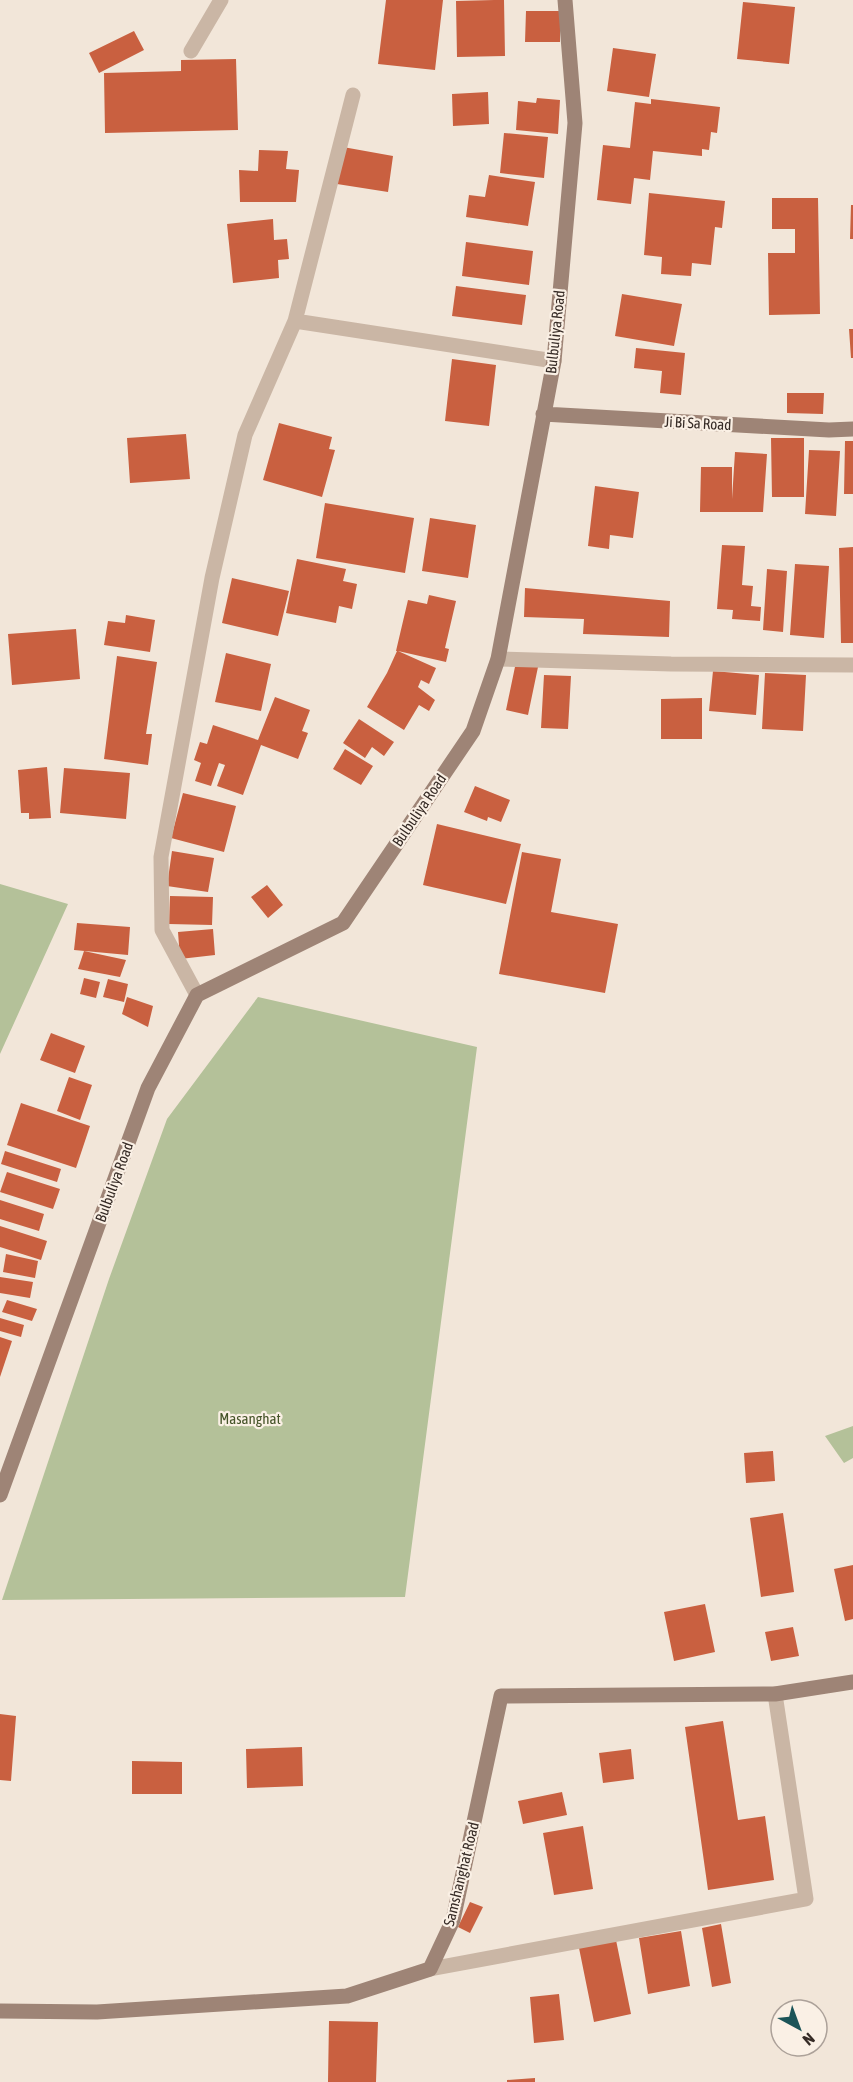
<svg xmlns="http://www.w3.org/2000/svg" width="853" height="2082" font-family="'Asap Condensed',sans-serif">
<rect width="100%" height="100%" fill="#f2e6d9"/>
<path fill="#b4c199" d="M0 884 68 904 0 1054Z
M258 997 477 1047 405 1597 2 1600 109 1279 167 1119Z
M853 1426V1458L844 1463 825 1436Z"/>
<path fill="#c96040" d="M386 0H443L435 70 378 64Z
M494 0H504L505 56 457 57 456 1Z
M743 2 795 7 789 64 737 59Z
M526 11H560V42H525Z
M134 31 144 50 99 73 89 53Z
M613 48 656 54 649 97 607 91Z
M236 59 238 130 105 133 104 73 181 71V60Z
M488 92 489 124 453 126 452 94Z
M537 98 560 100 558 134 516 130 518 101 536 103Z
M651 99 720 107 717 133 711 132 709 150 702 149V156L653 151 650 180 634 178 631 204 597 200 603 145 630 148 635 102 651 104Z
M504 133 548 137 544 178 500 173Z
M343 147 393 156 388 192 337 184Z
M259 150 288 151 286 169 299 170 296 202H240L239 170 258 171Z
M489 175 535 182 528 226 466 217 469 195 485 197Z
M649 193 725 201 722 228 715 227 711 265 692 263 691 276 661 274 662 257 644 255Z
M772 198H818L820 314 769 315 768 253H795V229H772Z
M851 205H853V239H850Z
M273 219 274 240 287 239 289 259 278 260 279 278 233 283 227 224Z
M466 242 533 251 529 285 462 276Z
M456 286 526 295 522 325 452 316Z
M622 294 682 304 674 346 615 336Z
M849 329H853V358H851Z
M636 348 685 353 681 395 660 393 662 371 634 368Z
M452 359 496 365 489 426 445 421Z
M787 393H824L823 414 787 413Z
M279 423 332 437 329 449 335 450 322 497 263 480Z
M186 434 190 479 130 483 127 438Z
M771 438H804V497H772Z
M845 441H853V494H844Z
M809 450 840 451 836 516 805 514Z
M735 452 767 454 763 512H700L701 467H732V499Z
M595 486 639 492 633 538 610 535 609 549 588 546Z
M325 503 414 518 405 573 316 558Z
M430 518 476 525 468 578 422 571Z
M722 545 745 546 742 585 753 586 751 606 761 607 760 621 732 619 733 610 717 609Z
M853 547V643H841L839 548Z
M297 559 346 569 343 581 357 584 352 609 339 606 336 623 286 613Z
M795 564 829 566 824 638 790 635Z
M767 569 787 571 783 632 763 630Z
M232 578 289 591 278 636 222 623Z
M525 588 670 601 669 637 583 634 584 619 524 617Z
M429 595 456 601 445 648 449 649 446 662 398 651 436 668 429 684 421 680 418 687 435 700 429 711 419 705 404 730 367 707 387 673 397 651H396L408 600 427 604Z
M126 615 155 620 150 652 104 645 108 621 125 623Z
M76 629 80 679 12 685 8 634Z
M226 653 271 664 261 711 215 702Z
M117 656 157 662 146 734H152L148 765 104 759Z
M516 662 538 667 528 715 506 710Z
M713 671 759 675 756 715 709 711Z
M765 673 806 675 803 731 762 729Z
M544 675 571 676 568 729 541 728Z
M275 697 310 710 302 731 308 733 298 759 261 745 243 795 217 786 225 765 219 763 211 786 195 781 201 763 194 760 200 742 207 744 213 725 258 740Z
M702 698V739H661V699Z
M359 719 394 742 384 756 372 747 365 758 343 743Z
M345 749 373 766 361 785 333 769Z
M47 767 51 818 29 819V813H21L18 770Z
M64 768 130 773 126 819 60 813Z
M475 786 510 800 501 822 488 817 487 821 464 812Z
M183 793 236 806 224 852 171 838Z
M437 824 521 844 506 904 423 885Z
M172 851 214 858 208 892 167 886Z
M522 852 561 859 551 912 618 924 605 993 499 974Z
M267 885 283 905 268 918 251 897Z
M170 896 213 897 212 925 169 924Z
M77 923 130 927 128 955 74 950Z
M213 929 215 955 180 959 178 932Z
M84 951 126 960 120 977 78 969Z
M84 978 100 982 96 998 80 994Z
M108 979 128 984 124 1002 103 997Z
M127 997 153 1006 148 1027 122 1014Z
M51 1033 85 1046 75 1073 40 1060Z
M69 1077 92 1085 80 1120 57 1111Z
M21 1103 90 1126 76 1168 7 1145Z
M5 1151 61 1169 57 1182 1 1164Z
M7 1172 60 1189 53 1209 0 1192Z
M0 1200 44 1214 39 1231 0 1219Z
M0 1226 47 1241 41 1260 0 1247Z
M6 1254 38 1261 35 1278 3 1272Z
M0 1277 33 1282 30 1298 0 1293Z
M7 1300 37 1309 32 1321 2 1312Z
M0 1318 24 1325 21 1337 0 1331Z
M0 1337 12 1341 0 1377Z
M773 1451 775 1481 746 1483 744 1453Z
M783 1513 794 1592 761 1597 750 1518Z
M853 1565V1619L845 1621 834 1569Z
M705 1604 715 1652 674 1661 664 1612Z
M793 1627 799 1656 771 1661 765 1632Z
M0 1714 16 1716 11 1781 0 1780Z
M723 1721 738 1820 765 1816 774 1880 708 1890 685 1727Z
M302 1747 303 1786 247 1788 246 1749Z
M631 1749 634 1779 603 1783 599 1753Z
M132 1761 182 1762V1794H132Z
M562 1792 567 1815 523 1824 518 1801Z
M583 1826 593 1889 554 1895 543 1833Z
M470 1902 483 1907 470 1933 458 1927Z
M721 1924 731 1983 712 1987 702 1928Z
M681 1931 690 1986 648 1994 639 1938Z
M616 1940 631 2014 594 2022 579 1948Z
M559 1994 564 2040 534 2043 530 1997Z
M329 2021 378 2022 376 2082H328Z
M535 2078V2082H507V2080Z"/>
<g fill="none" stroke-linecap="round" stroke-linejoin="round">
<path stroke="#cab6a5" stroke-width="15" d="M191 51 221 0
M353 95 295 321 554 361
M498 659 671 664 853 665
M197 995 162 930 161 857 212 578 245 435 295 321
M430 1969 806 1899 775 1694"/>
<path stroke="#9e8476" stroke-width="15" d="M543 414 829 430 853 429
M0 1495 148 1088 197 995 343 923 473 731 498 659 554 361 575 123 565 0
M0 2011 97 2012 347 1996 430 1969 453 1920 501 1696 775 1694 853 1682"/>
</g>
<g text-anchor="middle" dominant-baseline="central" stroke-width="4.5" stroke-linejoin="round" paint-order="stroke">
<g font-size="15" fill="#362b26" stroke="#faf0e5">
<text transform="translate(555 332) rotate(-84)">Bulbuliya Road</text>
<text transform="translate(698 423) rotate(3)">Ji Bi Sa Road</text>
<text transform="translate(419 810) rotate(-56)">Bulbuliya Road</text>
<text transform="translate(114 1182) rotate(-70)">Bulbuliya Road</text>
<text transform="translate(461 1874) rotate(-76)">Samshanghat Road</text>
</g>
<g font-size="15" fill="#455429" stroke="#faf0e5">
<text x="250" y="1418">Masanghat</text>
</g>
</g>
<g transform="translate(799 2028) rotate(139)"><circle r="28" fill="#faf0e5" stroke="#aca199" stroke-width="1.5"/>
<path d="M0-4.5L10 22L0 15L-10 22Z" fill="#1b5458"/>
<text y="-9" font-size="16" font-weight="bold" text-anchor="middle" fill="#362b26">N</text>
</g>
</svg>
